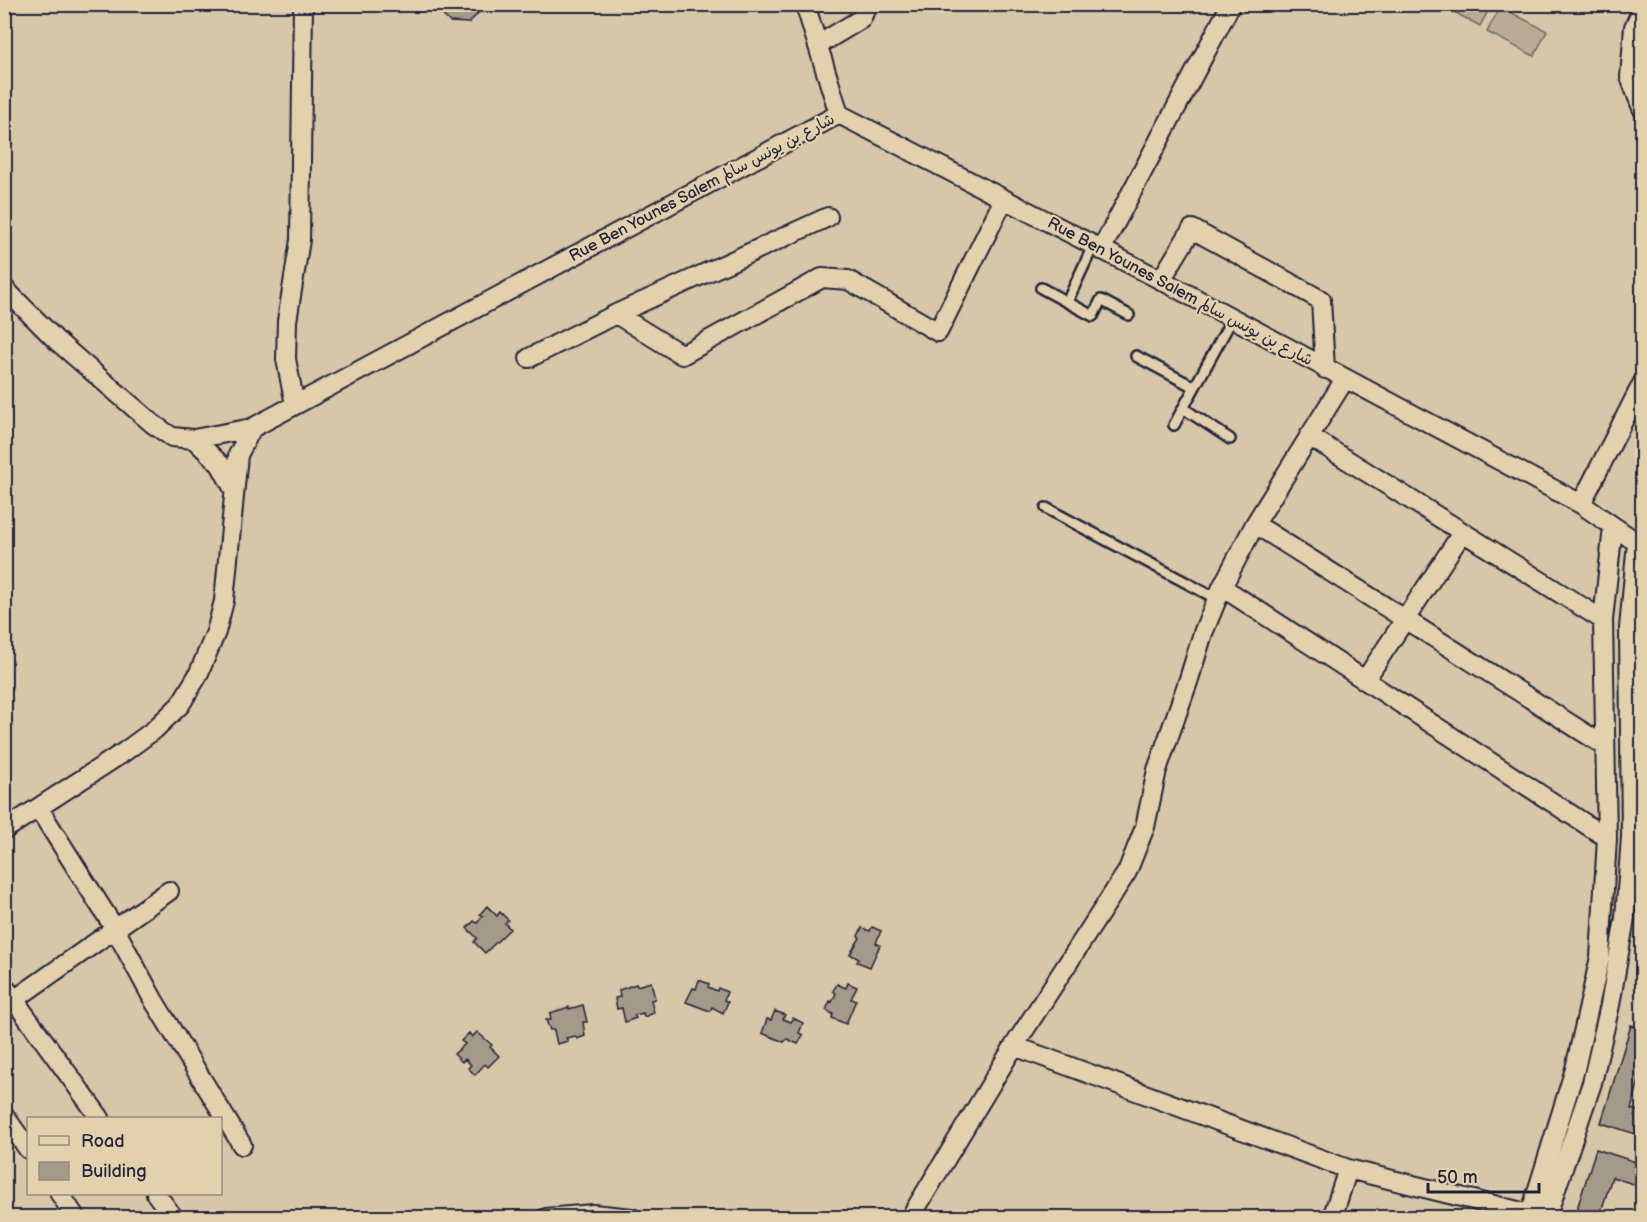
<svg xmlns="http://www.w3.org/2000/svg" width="1647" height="1222" font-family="'Balsamiq Sans','Playpen Sans Arabic',sans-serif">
<rect width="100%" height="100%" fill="#d7c6a7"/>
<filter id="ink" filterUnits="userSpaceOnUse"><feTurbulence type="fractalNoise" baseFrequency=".0167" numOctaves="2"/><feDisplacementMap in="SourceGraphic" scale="12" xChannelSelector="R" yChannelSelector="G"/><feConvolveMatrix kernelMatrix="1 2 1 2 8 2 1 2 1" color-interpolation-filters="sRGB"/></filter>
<g filter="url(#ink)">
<path fill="#c8b89e" d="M1639 872 1642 873V940L1630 939Z"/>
<path fill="#b9ab95" stroke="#6e6668" stroke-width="1.5" d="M1441 5H1491L1480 26Z
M1500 7 1547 31 1534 56 1487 32Z"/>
<path fill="#a59989" stroke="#22223b" stroke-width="1.5" d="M436 4H481V10L469 23 450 22 436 9Z
M487 906 497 916 500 912 508 920 505 923 510 929 485 953 474 942 477 938 467 928 474 921 477 923 483 916 480 914Z
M872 927 881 931 876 943 880 945 870 967 857 962 859 959 850 954 860 938 858 936 862 928 870 931Z
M699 980 709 984 708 987 717 991 718 988 727 992 724 1000 728 1002 723 1013 712 1007 710 1011 686 1002 693 988 696 989Z
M651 982 655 999 651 1000 654 1013 644 1017 643 1013 634 1015 636 1018 625 1022 622 1008 617 1009 615 998 620 997 619 990 636 984 637 986Z
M848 983 857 987 851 999 856 1000 846 1024 832 1018 833 1014 826 1010 830 1001 832 1002 836 993 833 991 837 984 846 988Z
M583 1005 587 1022H583L585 1036 577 1039 575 1036 571 1037 566 1038 568 1041 557 1044 554 1030H550L546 1020H551L550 1013 569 1007V1009Z
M775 1011 785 1015 783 1019 791 1022 793 1018 803 1023 799 1033 803 1035 798 1044 787 1039 784 1042 762 1033 767 1019 771 1020Z
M1631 1025 1642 1029V1071L1631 1109 1642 1112V1136L1601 1123Z
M477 1032 492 1045 490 1047 499 1056 488 1067 485 1064 475 1075 468 1068 471 1065 465 1059 462 1062 454 1054 465 1044 461 1041 469 1033 472 1037Z
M1596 1149 1642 1164V1187L1612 1177 1599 1218H1574Z"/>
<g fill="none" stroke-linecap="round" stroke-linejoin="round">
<defs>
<path id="service" d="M1041 288 1093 316 1101 300 1129 315
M1067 302 1093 246
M1136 356 1194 387
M1183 408 1230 439
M1174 425 1232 319
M1046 508 1217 599"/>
<path id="minor" d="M805 4 839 114
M1642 10 1634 27 1630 77 1642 108
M818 45 861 19 868 4
M839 114 1161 280 1581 504 1642 546
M1101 250 1231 4
M1161 280 1192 229 1321 300 1325 369
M4 288 57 341 153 424 172 437 194 439 252 428 839 114
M616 314 682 355 822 278 848 280 938 332 1004 199
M529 358 616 314 828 217
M295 405 286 359 287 321 300 240 303 4
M1309 436 1603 620
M194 439 220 464 233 488
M1581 504 1642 384
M1255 524 1605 746
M1222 587 1607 838
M1365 680 1462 533
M39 809 115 929 154 1001 242 1145
M4 830 124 752 154 730 180 705 198 675 216 632 224 601 238 455 252 428
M4 986 100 1118
M4 1007 169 891
M1014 1046 1348 1169 1530 1214
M4 1115 28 1149
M60 1194 76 1218
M156 1194 174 1218
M546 1218 593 1214 632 1218
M910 1218 1014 1046 1127 872 1145 827 1157 770 1189 679 1203 633 1222 587 1255 524 1345 379
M1332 1218 1348 1169
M1529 1218 1575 1069 1600 957 1607 838 1603 620 1613 527
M1546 1218 1592 1083 1610 1005 1625 918 1631 837 1629 628 1637 542"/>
</defs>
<use href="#service" stroke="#22223b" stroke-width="14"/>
<use href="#minor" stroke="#22223b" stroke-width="22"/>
<use href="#service" stroke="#e3d1ae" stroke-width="9"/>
<use href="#minor" stroke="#e3d1ae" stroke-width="18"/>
</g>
</g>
<g text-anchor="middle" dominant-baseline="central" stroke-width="4.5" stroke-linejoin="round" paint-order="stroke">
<g font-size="16" fill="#22223b" stroke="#e3d1ae">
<text transform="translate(702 188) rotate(-28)">Rue Ben Younes Salem شارع بن يونس سالم</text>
<text transform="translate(1180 292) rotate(28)">Rue Ben Younes Salem شارع بن يونس سالم</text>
</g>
</g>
<rect width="1647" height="1222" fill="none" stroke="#e3d1ae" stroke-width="24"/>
<rect x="12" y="12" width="1623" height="1198" fill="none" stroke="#22223b" stroke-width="2" filter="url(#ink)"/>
<rect x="27" y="1117" width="195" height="78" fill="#e3d1ae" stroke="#968b80" stroke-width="1.5"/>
<rect x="39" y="1136" width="30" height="9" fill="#e3d1ae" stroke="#968b80" stroke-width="1.5"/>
<text x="81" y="1147" font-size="18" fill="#22223b">Road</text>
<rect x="39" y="1162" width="30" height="18" fill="#a59989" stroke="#968b80" stroke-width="1.5"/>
<text x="81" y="1177" font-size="18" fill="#22223b">Building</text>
<path d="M1428 1183v9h111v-9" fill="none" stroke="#22223b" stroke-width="3"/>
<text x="1437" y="1183" font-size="18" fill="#22223b" stroke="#e3d1ae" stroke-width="4.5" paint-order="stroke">50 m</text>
</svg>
